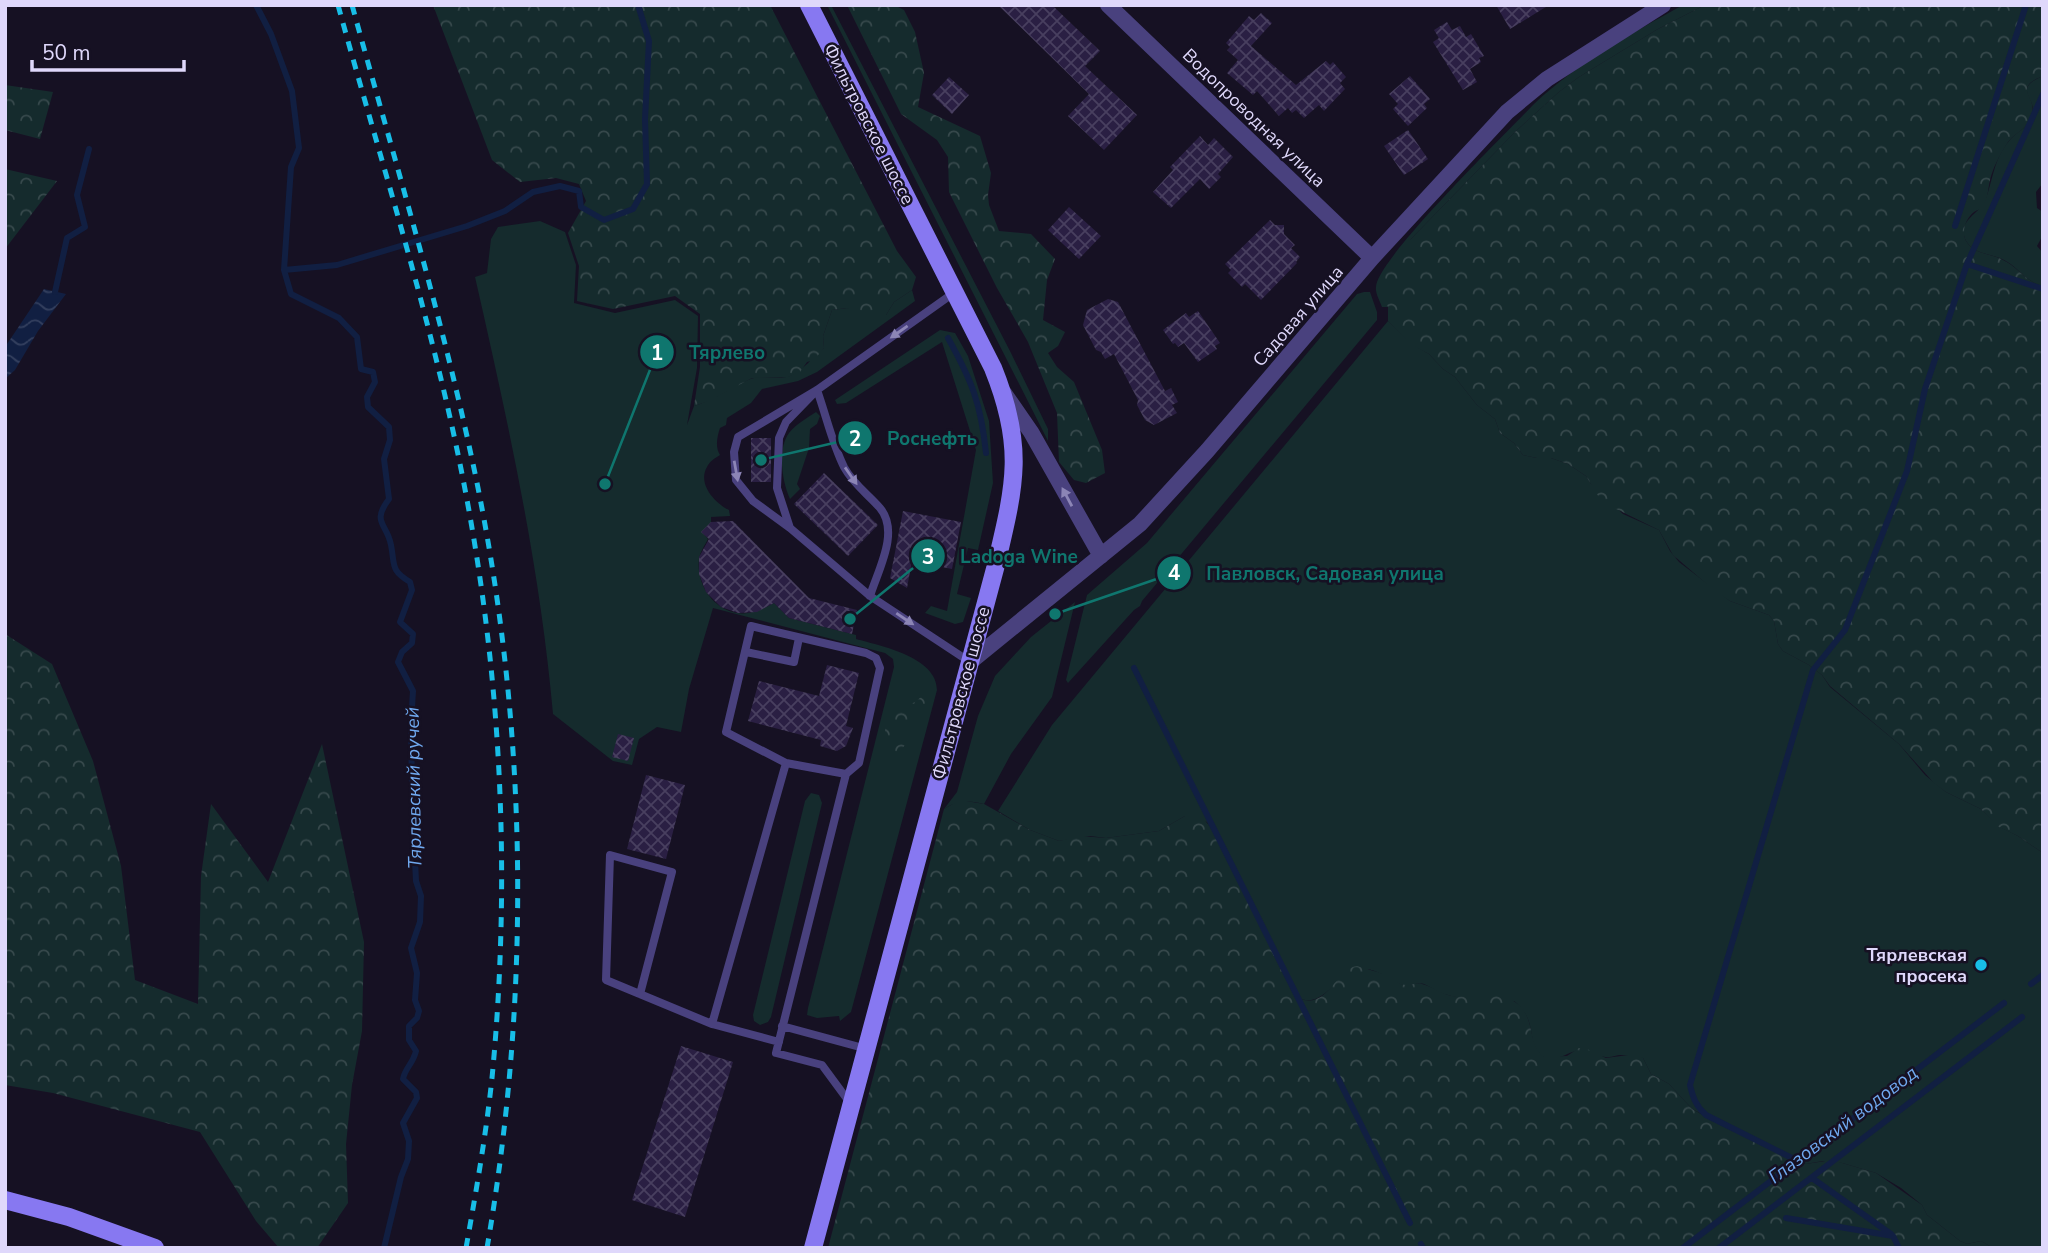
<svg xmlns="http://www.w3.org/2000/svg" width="2048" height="1253" font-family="'Nunito Sans',sans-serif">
<defs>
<pattern id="forest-crowns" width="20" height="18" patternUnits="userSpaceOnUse" patternTransform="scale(1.75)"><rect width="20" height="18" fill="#152b2d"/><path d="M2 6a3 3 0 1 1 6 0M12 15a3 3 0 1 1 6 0" fill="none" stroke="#37494c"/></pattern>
<pattern id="water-waves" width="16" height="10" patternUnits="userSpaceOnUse" patternTransform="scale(1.75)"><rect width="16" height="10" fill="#111f42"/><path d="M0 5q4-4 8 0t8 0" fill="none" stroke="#333f5e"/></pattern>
<pattern id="building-cross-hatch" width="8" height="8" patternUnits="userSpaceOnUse" patternTransform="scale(1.75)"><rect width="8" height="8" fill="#2a1f43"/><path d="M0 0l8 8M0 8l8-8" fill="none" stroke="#483f5f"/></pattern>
</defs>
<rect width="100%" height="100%" fill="#161123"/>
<path fill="#152b2d" d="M827 5H831L1010 351 1048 429V441Z
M1683 5H1705L1658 29 1579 77 1559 92 1515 132 1411 239 1388 307H1382C1380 301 1375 293 1376 287 1376 260 1508 131 1534 104 1576 64 1632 33 1683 5Z
M2043 76V183L2036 192 2037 208 2043 212V235L2037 246 2043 253V287C2024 280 2019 268 2004 260 1991 253 1974 255 1966 241 1956 221 1979 214 1985 201 1993 181 1993 160 2009 141 2014 134 2023 130 2028 123 2047 101 2006 91 2043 76Z
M540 221 565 232 576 265 574 303 615 313 675 300 698 316 697 368 687 425 694 406C714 400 729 388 748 380 758 375 774 379 786 377 799 375 813 357 824 348L823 336 832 310 847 308 886 315 894 302 912 290 915 301 817 372 798 381 762 389 751 403 727 418 726 425 720 428C717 437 715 447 720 455 715 458 709 462 707 467 697 484 715 503 729 510L730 516 711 517V522L702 532 708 539C705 545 700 552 699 559 696 583 712 609 737 613 751 615 763 609 774 603L789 618 856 635V639C881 646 937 657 937 690L851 1012 840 1021 839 1016 817 1018 807 1015 808 1008 894 667 893 659 885 653 713 608 689 689 681 732 657 727 639 739 632 765 613 761 553 714C540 566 508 422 475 277L487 273 491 239 498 227Z
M1364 292H1370L1377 312V320L1142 601 1140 606 1134 610 1068 683 1066 680 1087 595 1147 543 1357 294Z
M1388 321 1412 344 1429 354 1443 369 1455 377 1477 405 1495 419 1500 433 1514 443 1523 455 1537 458H1551L1568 464 1586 476 1591 484 1623 514 1659 530 1670 551 1679 562 1730 601 1769 615 1774 621 1778 644 1783 651 1809 665 1822 675 1830 687 1899 744 1925 775 1946 792 1981 809 1998 826 2018 836 2043 853V1248H1993L1981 1241 1967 1244 1960 1241 1936 1222 1927 1215 1922 1205 1901 1188 1876 1173 1842 1163 1823 1161 1806 1164 1789 1158 1692 1109 1669 1084 1651 1074 1643 1058C1636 1057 1628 1055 1621 1055 1616 1055 1612 1058 1605 1057 1594 1056 1587 1046 1575 1051 1566 1054 1549 1065 1540 1054 1526 1038 1538 1021 1514 1001 1492 999 1465 1001 1444 994 1437 992 1431 987 1424 984 1416 982 1410 987 1403 985 1389 981 1378 968 1363 969 1337 970 1325 1010 1298 998L1207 822 1185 816 1159 831 1106 838 1090 836 1059 841 1030 830 998 811 1052 725Z
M940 330 955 333 968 356 989 421 993 483 978 550 968 548 957 594 971 598 963 622 955 624 925 613 931 606 947 611 976 450 942 342 846 403 837 404 835 400Z
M816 412 820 416 817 424 810 429 809 448 797 484 800 489 790 499C782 482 777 449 789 433 796 424 807 418 816 412Z
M1075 602 1052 697 1011 754 984 804C969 800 958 800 944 809L957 792 978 716 995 676 1031 637Z
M811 793 819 795 822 803 771 1017 768 1022 760 1025 754 1021 753 1015 805 801Z"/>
<path fill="url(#forest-crowns)" d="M433 5H770L897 251 916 277 912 290 894 302 886 315 878 319H870L847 308 832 310 823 336 824 348 814 360 807 362 800 372 788 377 752 378 709 401 694 406 700 367V314L675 296 613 309 577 301 579 266 568 233 586 201 579 184 556 178 520 182 492 160Z
M847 5H894L904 10 915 32 924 73 918 107 980 136 991 173 988 195 989 205 999 231 1031 234 1055 259 1047 280 1043 320 1065 332 1058 346 1048 353 1057 367 1074 382 1102 450 1105 473 1086 483 1074 480 1059 462 1057 413 1028 342 997 288 949 192 948 157 937 140 901 114Z
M1705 5H2043V76C2010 89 2040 97 2031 118 2026 130 2012 134 2006 145 1999 156 1993 168 1990 180 1988 188 1988 199 1983 206 1980 210 1979 209 1974 212 1966 218 1961 231 1966 241 1974 255 1991 253 2003 260 2019 268 2024 280 2043 287V853L2018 836 1997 826 1981 809 1946 792 1934 783 1899 744 1830 686 1822 675 1809 665 1783 651 1778 644 1774 621 1769 615 1730 601 1715 591 1673 555 1659 530 1608 505 1600 499 1586 476 1568 464 1551 458H1537L1523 455 1514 443 1500 433 1495 419 1477 405 1455 377 1443 369 1429 354 1412 345 1388 321V307L1381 292 1382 281 1386 270 1411 239 1515 132 1559 92 1579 77 1658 29Z
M5 85 53 92 40 139 5 130Z
M5 169 57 181 5 249Z
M5 634 52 664 93 761 121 866 135 980 198 1004 201 876 211 804 268 882 322 744 364 942 362 1031 352 1085 346 1144 348 1203 317 1248H279L256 1221 200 1132 53 1093 5 1085Z
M929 692 932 697 927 712 914 713 910 717 911 737 898 754 892 756 886 751C884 738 883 710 899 705 905 703 904 705 910 704 919 702 921 694 929 692Z
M960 800 984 804 1030 830 1059 841 1080 836 1106 838 1159 831 1185 816 1195 815 1202 817 1211 828 1298 998C1328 1011 1335 969 1357 966 1367 969 1379 972 1388 976 1393 978 1396 982 1401 984 1409 987 1415 982 1422 984 1433 987 1441 994 1452 996 1473 999 1495 988 1515 1002 1537 1017 1526 1043 1544 1057L1567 1056 1579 1048 1587 1049 1606 1058 1636 1054 1643 1058 1651 1074 1669 1084 1692 1109 1710 1119 1789 1158 1806 1164 1832 1160 1876 1173 1922 1205 1927 1215 1960 1241 1967 1244 1981 1241 1993 1248H828L944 809Z"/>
<path fill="url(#water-waves)" d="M44 289 66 294 38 331 15 370 5 379V347Z"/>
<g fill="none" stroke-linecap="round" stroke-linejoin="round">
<path stroke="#111f42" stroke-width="6" d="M256 5 271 34 292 91 299 148 291 167 284 270 291 294 339 318 357 337 361 369 373 372 375 382 367 397 368 407 389 427 390 440 384 459 389 499C371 523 387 523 391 545 395 565 390 570 410 582L412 590 400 622 413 634 412 643 402 652 398 662 413 691 411 723 412 787 417 813 414 840 416 881 421 896 420 922 411 948 417 973 415 1000 419 1011 417 1018 409 1026V1040L416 1051C413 1064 405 1068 403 1079L416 1092 417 1098 403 1123 409 1141 408 1159 401 1177 384 1248
M1955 226 2026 5
M1967 264 2043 289
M284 270 337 265 467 226 505 211 533 192 560 186 579 191 581 207 604 220 633 209 647 184 645 119 649 41 638 5
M55 292 67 238 85 227 77 195 89 149
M948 338C972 381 981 404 986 453
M1134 668 1410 1223
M2031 984 2043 975
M1796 1160 1706 1115C1696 1106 1693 1098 1690 1085L1813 670 1845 630 1907 471 1925 389 1967 264 2043 94
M1812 1178 1891 1234
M1786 1218 1893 1236 1899 1248
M1421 1244 1423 1248
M1683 1248 2004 1003
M1719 1248 2022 1017"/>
</g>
<path fill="url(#building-cross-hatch)" d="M998 5H1052L1100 51 1085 66 1137 115 1104 150 1068 116 1089 94Z
M1496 5H1549L1510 29Z
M1261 13 1272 23 1251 46 1296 85 1326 61 1330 65 1333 62 1346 77 1340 83 1345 89 1324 111 1319 105 1304 118 1296 110 1292 113 1288 108 1279 116 1257 91 1253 95 1227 73 1238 60 1227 50 1230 47 1226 43 1249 16 1254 20Z
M1447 22 1452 30 1460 26 1466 37 1471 34 1484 56 1479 58 1481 62 1470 69 1477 82 1463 90 1433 42 1439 38 1434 30Z
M1410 76 1430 99 1424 104 1427 108 1408 126 1393 109 1398 104 1389 94Z
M949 77 969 95 952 114 932 95Z
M1408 130 1428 159 1404 175 1384 146Z
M1200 136 1208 145 1214 138 1233 157 1218 174 1221 177 1209 189 1200 179 1171 208 1153 192 1173 170 1170 167Z
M1069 207 1101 236 1079 259 1048 230Z
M1270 220 1275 225H1284V234L1295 245 1291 248 1300 257 1296 262 1297 263 1261 300 1245 284 1242 287 1228 273 1231 270 1225 264Z
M1108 299 1118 302 1165 391 1171 388 1178 402 1172 405 1177 413 1154 425 1145 420 1137 405 1138 400 1114 354 1105 359 1101 352 1096 350 1083 325 1087 310Z
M1198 311 1220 343 1215 346 1217 349 1198 362 1184 343 1178 347 1175 343 1173 344 1163 330 1186 313 1189 317Z
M751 438H771V482H751Z
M824 473 878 525 848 556 794 504Z
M903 511 961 522 952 569 912 561 907 588 890 578Z
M733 521 809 598 857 610 852 634 789 618 774 603 757 612 738 613 721 607 706 592 699 574V557L709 539 701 532 711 522Z
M827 665 859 673 846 726 853 728 846 746 837 751 820 746 821 740 748 721 759 681 819 696Z
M618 734 634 738 628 761 612 757Z
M646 775 685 785 666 859 627 849Z
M681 1046 733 1062 685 1217 632 1200Z"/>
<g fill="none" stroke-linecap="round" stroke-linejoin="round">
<path stroke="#49417e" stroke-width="8" d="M955 292 817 390 738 437 734 452 736 480 753 501 790 528 870 596 970 662
M790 528 777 488 779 438 786 422 817 390C826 415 832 443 844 467 853 484 868 494 880 508 900 532 878 570 870 596
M746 652 794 662 799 638
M846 774 859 763 880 668 876 658 866 653 751 626 726 732 786 763 846 774 776 1053 822 1065 850 1103
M640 994 672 872 610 855 606 980 712 1024
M782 1026 867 1049
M779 1042 712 1024 786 763"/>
<path stroke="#49417e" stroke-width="16" d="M1108 5 1372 258
M1004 393 1031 432 1101 556
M970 662 1140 524 1207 451 1372 258 1507 112 1547 79 1663 5"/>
<path stroke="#8778f1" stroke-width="18" d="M809 5 993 368C1025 447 1015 485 996 565L813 1248
M5 1200 69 1217 155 1248"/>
<path stroke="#18bee7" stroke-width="5" stroke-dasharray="10 9" stroke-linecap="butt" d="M338 5C381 162 433 324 464 484 502 680 511 880 492 1078 486 1135 476 1192 466 1248
M352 5C395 162 443 319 476 478 528 731 531 993 487 1248"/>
</g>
<defs><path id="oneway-solid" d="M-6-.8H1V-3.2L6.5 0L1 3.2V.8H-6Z" transform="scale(1.75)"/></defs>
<g fill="#8c85b6">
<use href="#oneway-solid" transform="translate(899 332) rotate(145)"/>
<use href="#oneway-solid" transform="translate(736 471) rotate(80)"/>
<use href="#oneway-solid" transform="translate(851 476) rotate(55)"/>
<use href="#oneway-solid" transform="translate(1067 497) rotate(-118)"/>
<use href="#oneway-solid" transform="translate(905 619) rotate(34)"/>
</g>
<circle fill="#18bee7" stroke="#161123" stroke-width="2.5" cx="1981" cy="965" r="7"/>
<g text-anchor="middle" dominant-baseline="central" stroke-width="5" stroke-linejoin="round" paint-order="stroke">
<g font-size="18" fill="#dfd8fb" stroke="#161123">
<text transform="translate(1254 118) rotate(44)">Водопроводная улица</text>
<text transform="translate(869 124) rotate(63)">Фильтровское шоссе</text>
<text transform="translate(1298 316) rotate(-49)">Садовая улица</text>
<text transform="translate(961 693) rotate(-75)">Фильтровское шоссе</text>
</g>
<g font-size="18" font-weight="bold" fill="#dfd8fb" stroke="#161123" text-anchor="end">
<text x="1967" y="955">Тярлевская<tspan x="1967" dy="21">просека</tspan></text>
</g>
<g font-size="19" font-style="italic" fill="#70a9f0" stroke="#161123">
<text transform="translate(414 788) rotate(-91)">Тярлевский ручей</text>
<text transform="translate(1843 1125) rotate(-37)">Глазовский водовод</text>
</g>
</g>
<path fill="none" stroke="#0f766e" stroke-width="2.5" d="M605 484L657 352M761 460L855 438M850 619L928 556M1055 614L1174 573"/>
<g fill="#0f766e" stroke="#161123" stroke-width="2.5">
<circle cx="605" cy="484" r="7"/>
<circle cx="761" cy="460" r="7"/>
<circle cx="850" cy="619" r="7"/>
<circle cx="1055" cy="614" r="7"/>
<circle cx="657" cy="352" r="18"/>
<circle cx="855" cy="438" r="18"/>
<circle cx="928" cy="556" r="18"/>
<circle cx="1174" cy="573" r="18"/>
</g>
<g font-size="21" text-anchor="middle" font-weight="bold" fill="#fff">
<text x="657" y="360">1</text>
<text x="855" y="446">2</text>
<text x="928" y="564">3</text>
<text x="1174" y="580">4</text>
</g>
<g font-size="19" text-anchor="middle" font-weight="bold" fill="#0f766e" stroke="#161123" stroke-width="5" stroke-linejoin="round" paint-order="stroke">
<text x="727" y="359">Тярлево</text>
<text x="932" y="445">Роснефть</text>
<text x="1019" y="563">Ladoga Wine</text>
<text x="1325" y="580">Павловск, Садовая улица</text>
</g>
<rect width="2048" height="1253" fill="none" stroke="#dfd8fb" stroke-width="14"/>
<path d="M32 60v10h152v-10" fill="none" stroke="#dfd8fb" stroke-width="3.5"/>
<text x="42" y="60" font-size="21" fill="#dfd8fb" stroke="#161123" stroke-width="5" paint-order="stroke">50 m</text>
</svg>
